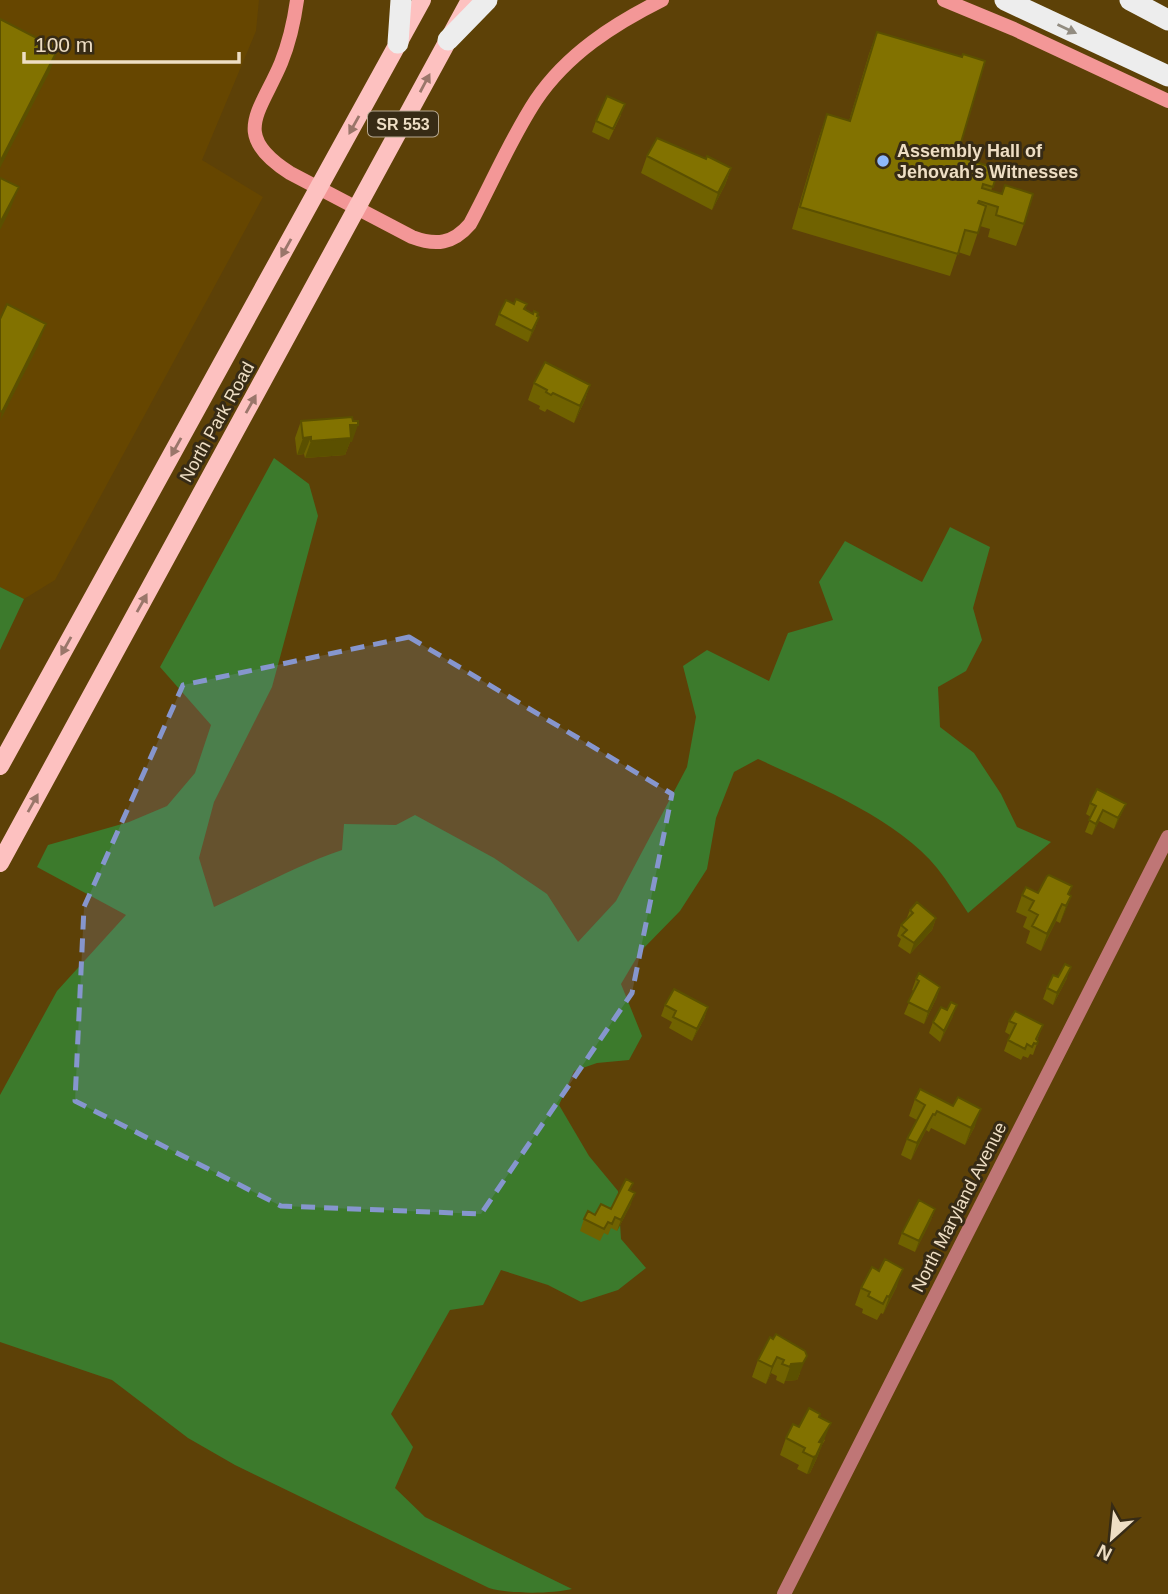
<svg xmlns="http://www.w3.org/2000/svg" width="1168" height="1594" font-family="Helvetica,sans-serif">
<rect width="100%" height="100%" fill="#5d4107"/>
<path fill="#664600" d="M0 0H259L256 31 202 160 263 197 55 580 24 599 0 587Z"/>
<path fill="#3c7a2c" d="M274 458 309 484 318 516 272 687 214 802 199 858 214 907C257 888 298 865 342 850L344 824 396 825 415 815 494 858 547 894 578 942 616 901 687 767 696 717 683 666 707 650 769 681 788 633 833 620 819 582 845 541 922 582 950 527 990 547 973 608 982 640 966 671 938 687 940 727 974 753 1001 794 1017 827 1051 842 968 913C958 898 948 882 937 868 898 819 814 785 758 759L734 772 716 818 707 869 680 911 640 952 621 984 642 1036 629 1060 597 1063 574 1071 559 1105 589 1156 618 1191 621 1239 646 1268 618 1290 581 1302 548 1285 501 1270 483 1305 450 1310 391 1414 413 1447 395 1488 425 1517 572 1589C551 1594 509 1594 489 1588L235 1465 188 1438 112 1380 0 1342V1095L57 991 126 915 37 867 48 845 129 822 167 806 195 773 211 725 160 667Z
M0 587 24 599 0 650Z"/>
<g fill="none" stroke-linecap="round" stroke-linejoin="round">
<path stroke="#bf7676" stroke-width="14" d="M784 1594 1168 837"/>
<path stroke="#f39797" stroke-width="14" d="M297 0C294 22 289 43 281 63 260 113 230 135 290 173L412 237C436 246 453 244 470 224 492 183 511 138 536 100 567 54 614 24 662 0
M944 0 1014 29 1168 101"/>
<path stroke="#fdc1c0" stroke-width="18" d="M0 766 422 0
M0 863 470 0"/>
<path stroke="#ededed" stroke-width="21" d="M1005 0 1168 76
M1130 0 1168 20
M448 40 487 0
M398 43 401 0"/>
</g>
<path fill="#706200" d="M877 32 957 156 998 169 991 191 1024 224 1016 246 988 237 990 229 980 226 970 256 958 252 950 276 792 229 819 137 827 114 849 121 869 54Z
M621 115 609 140 592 132 596 121Z
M647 156 706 159 731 168 725 185 712 210 641 173Z
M514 304H527L525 309 539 317 535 328 528 342 495 325 499 314Z
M534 383 590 385 584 402 574 423 547 409 545 412 539 409 540 406 528 400Z
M301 421 352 442H350L345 455 305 458 304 454 297 455 295 438Z
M1090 803 1126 804 1114 829 1099 821 1092 835 1085 832 1091 817 1086 814Z
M1038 893 1069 894 1071 896 1060 923 1056 921 1041 951 1026 943 1030 931 1023 927 1027 917 1016 912 1022 895Z
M910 910 936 918 932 930 910 954 898 946 901 939 897 936 901 925 906 920Z
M1058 977 1067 978 1053 1005 1043 999 1047 988Z
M916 979 940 987 936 999 924 1024 904 1014 914 991 912 990Z
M665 1005 708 1007 704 1019 692 1041 669 1028 672 1022 661 1016Z
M953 1016 940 1042 929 1033 933 1022Z
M1009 1021 1043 1025 1037 1040 1038 1041 1034 1052 1033 1055 1030 1054 1028 1058 1023 1056 1021 1060 1004 1051 1010 1035 1005 1032Z
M915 1099 975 1126 965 1145 931 1128 929 1132 926 1130 911 1160 901 1155 907 1139 917 1120 909 1116Z
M633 1183 630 1190 631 1204 617 1231 611 1228 608 1235 604 1233 600 1241 580 1231 584 1219 611 1209Z
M935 1209 931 1220 915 1252 898 1244 902 1233Z
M897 1286 883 1314 881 1313 877 1320 862 1313 863 1309 855 1305 861 1288Z
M770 1337 800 1373 797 1380 785 1381 784 1384 776 1380 777 1376 771 1373 766 1384 752 1377 758 1360Z
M799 1427 825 1440 822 1445 816 1460 810 1473 807 1474 797 1469 799 1465 780 1455 786 1438Z"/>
<path fill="#5b5000" d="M58 49 50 71 0 168V162Z
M731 168 725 185 712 210 718 193Z
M19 187 10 210 0 230V223Z
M539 317 535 328 528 342 532 331Z
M46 324 38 346 0 421 2 412Z
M590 385 584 402 574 423 580 406Z
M350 425H358L352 442H350L345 455 305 458 311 441Z
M311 437 304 454 297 455 303 438Z
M1126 804 1121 815 1114 829 1118 818Z
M1103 810 1099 821 1092 835 1096 824Z
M1071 896 1065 912 1060 923 1066 906Z
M1062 904 1056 921 1041 951 1047 934Z
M936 918 932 930 910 954 914 943Z
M1071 967 1067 978 1053 1005 1057 993Z
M940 987 936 999 924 1024 928 1012Z
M957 1005 953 1016 940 1042 944 1031Z
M708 1007 704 1019 692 1041 697 1029Z
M981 1109 975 1126 965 1145 971 1128Z
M933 1114 926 1130 911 1160 917 1143Z
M635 1193 631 1204 617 1231 621 1220Z
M935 1209 931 1220 915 1252 919 1241Z
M903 1269 897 1286 883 1314 889 1297Z
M807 1356 797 1380 785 1381 784 1384 791 1364Z
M777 1357 771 1373 766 1384 772 1367Z
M831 1423 816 1460 810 1473 807 1474 819 1442Z"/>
<path fill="#827200" stroke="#5b5000" stroke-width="2" d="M0 19 58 49 0 162Z
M877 32 962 57 963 54 985 61 957 156 998 169 993 187 983 184 982 188 1002 194 1005 185 1033 194 1024 224 996 215 998 207 979 201 978 203 986 206 978 233 965 230 958 254 800 207 827 114 850 121Z
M607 96 625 104 613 129 596 121Z
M657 138 706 159 707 156 731 168 718 193 647 156Z
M0 178 19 187 0 223Z
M516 299 527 304 524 309 533 314 534 311 538 313 537 316 539 317 532 331 499 314 506 300 514 304Z
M7 304 46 324 2 412 0 411V319Z
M545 362 590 385 580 406 553 393 551 395 546 392 547 390 534 383Z
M352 417 353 421H358V425H350L351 438 311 441V437L303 438 301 421Z
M1097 789 1126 804 1118 818 1103 810 1096 824 1089 820 1096 806 1090 803Z
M1049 875 1072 886 1068 894 1071 896 1066 906 1062 904 1047 934 1032 926 1038 915 1029 910 1034 901 1022 895 1026 887 1038 893 1047 876Z
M917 902 936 918 914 943 902 935 907 930 901 925 913 913 910 910Z
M1065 964 1071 967 1057 993 1047 988 1053 975 1058 977Z
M919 973 940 987 928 1012 908 1002 919 981 916 979Z
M674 989 708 1007 697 1029 673 1017 676 1011 665 1005Z
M951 1002 957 1005 944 1031 933 1022 941 1007 947 1010Z
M1015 1011 1043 1025 1036 1039 1038 1041 1037 1044 1034 1043 1032 1047 1027 1044 1025 1049 1008 1040 1016 1024 1009 1021Z
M920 1089 953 1106 958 1097 981 1109 971 1128 937 1111 935 1115 933 1114 917 1143 907 1139 925 1105 915 1099Z
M626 1179 633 1183 629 1190 635 1193 621 1220 615 1217 612 1224 608 1222 604 1229 584 1219 588 1211 595 1215 601 1204 611 1209Z
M919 1200 935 1209 919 1241 902 1233Z
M885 1259 903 1269 889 1297 887 1296 883 1304 868 1296 870 1292 861 1288 872 1267 879 1271Z
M776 1334 805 1351 807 1356 803 1363 791 1364 790 1367 782 1364 784 1360 777 1357 772 1367 758 1360 770 1337 773 1339Z
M809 1408 820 1414 819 1417 831 1423 819 1442 822 1443 816 1456 813 1457 803 1452 805 1448 786 1438 793 1424 799 1427Z"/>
<defs><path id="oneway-solid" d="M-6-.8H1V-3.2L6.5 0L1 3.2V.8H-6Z" transform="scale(1.75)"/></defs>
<use fill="#928c81" href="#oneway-solid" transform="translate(1067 29) rotate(25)"/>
<g fill="#9a766a">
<use href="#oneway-solid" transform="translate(425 83) rotate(-62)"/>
<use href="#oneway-solid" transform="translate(354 125) rotate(119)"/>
<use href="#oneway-solid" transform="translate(286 248) rotate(119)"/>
<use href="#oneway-solid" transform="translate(251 404) rotate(-61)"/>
<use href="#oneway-solid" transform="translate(176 447) rotate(119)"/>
<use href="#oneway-solid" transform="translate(142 603) rotate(-61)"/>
<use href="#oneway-solid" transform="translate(66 646) rotate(119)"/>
<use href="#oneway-solid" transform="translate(33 803) rotate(-61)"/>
</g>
<path fill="#8696ce" fill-opacity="0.2" stroke="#8696ce" stroke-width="5" stroke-dasharray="14 9" stroke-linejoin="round" d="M409 637 672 794 632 993 481 1214 281 1206 75 1101 84 907 183 685Z"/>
<circle fill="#8eb9fd" stroke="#372b15" stroke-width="2.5" cx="883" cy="161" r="7"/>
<g text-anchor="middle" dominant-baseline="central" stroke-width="6" stroke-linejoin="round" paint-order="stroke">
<rect fill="#372b15" stroke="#b7a890" stroke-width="2" x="368" y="111.5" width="70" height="25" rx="5"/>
<g font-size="16" font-weight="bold" fill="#eedec4">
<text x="403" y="124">SR 553</text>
</g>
<g font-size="18" font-weight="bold" fill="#eedec4" stroke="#372b15" text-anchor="start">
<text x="897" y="151">Assembly Hall of<tspan x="897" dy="21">Jehovah's Witnesses</tspan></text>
</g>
<g font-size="18" fill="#eedec4" stroke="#372b15">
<text transform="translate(217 422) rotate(-61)">North Park Road</text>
<text transform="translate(959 1207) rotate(-63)">North Maryland Avenue</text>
</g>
</g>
<g transform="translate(1112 1538) rotate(207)" stroke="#372b15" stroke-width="5" paint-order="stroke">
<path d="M0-5L12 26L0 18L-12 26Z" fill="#eedec4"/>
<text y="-10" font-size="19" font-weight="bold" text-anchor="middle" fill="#eedec4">N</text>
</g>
<path d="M24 52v10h215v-10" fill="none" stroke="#eedec4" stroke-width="3.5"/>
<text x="35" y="52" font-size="21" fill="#eedec4" stroke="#372b15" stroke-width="5" paint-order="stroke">100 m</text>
</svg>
